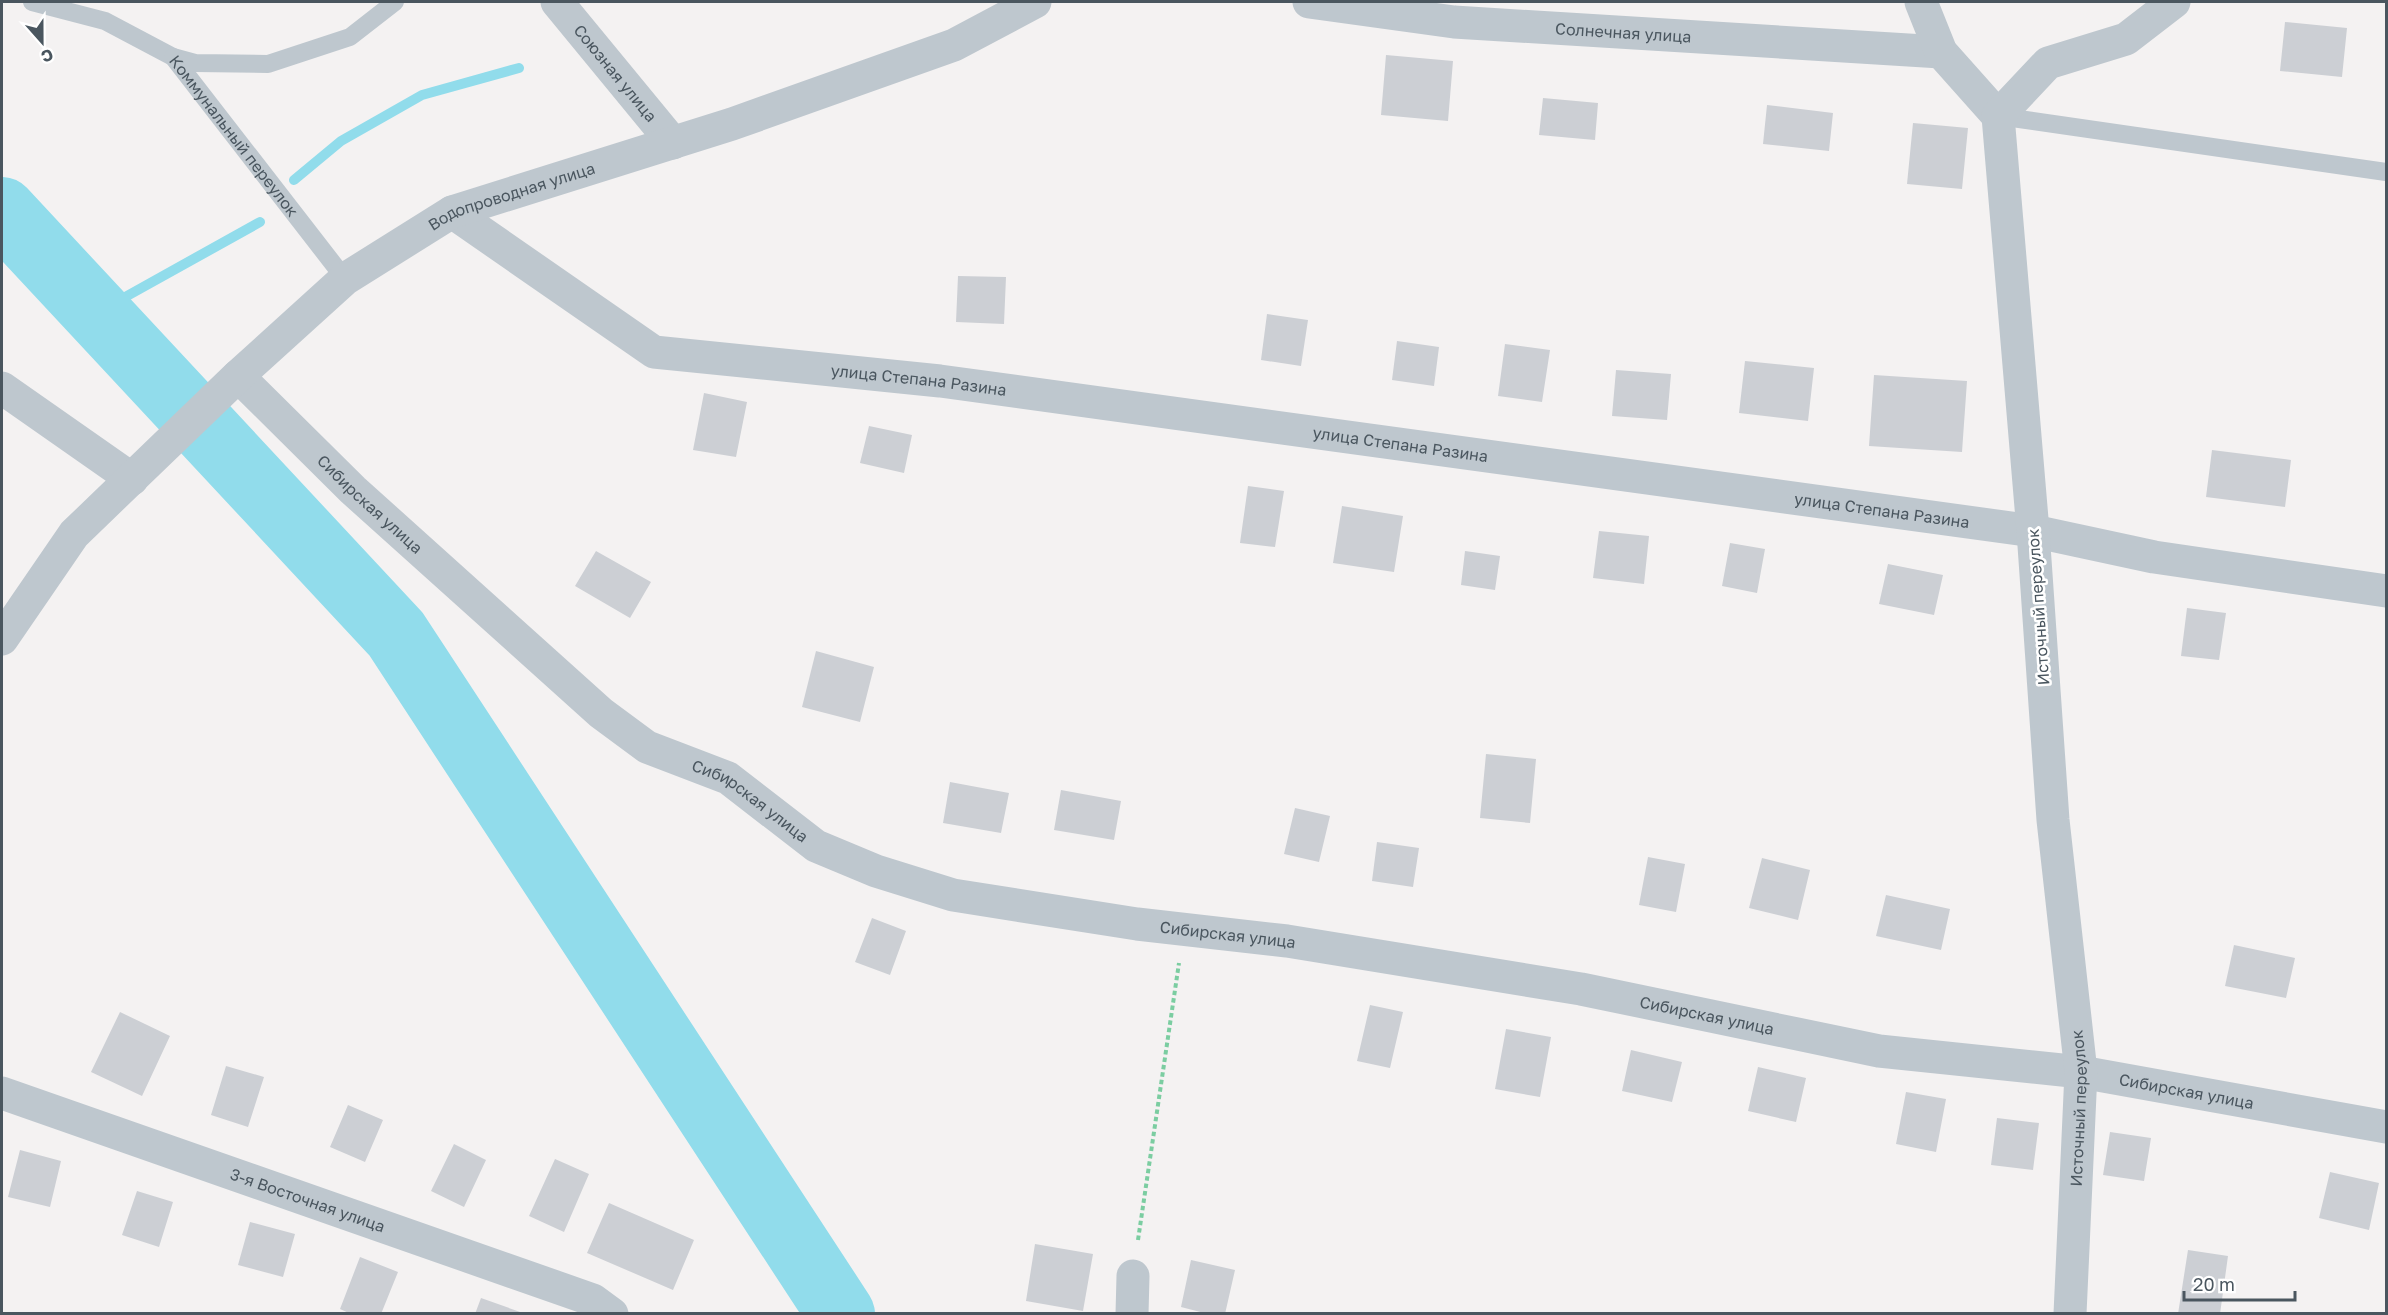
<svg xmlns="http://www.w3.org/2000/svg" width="2388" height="1315" font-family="'Golos Text',sans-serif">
<rect width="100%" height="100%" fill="#f4f2f2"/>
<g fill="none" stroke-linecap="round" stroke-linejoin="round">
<path stroke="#91dceb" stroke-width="10" d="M294 180 341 141 422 95 519 68
M109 306 260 222"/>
<path stroke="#91dceb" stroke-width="68" d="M2 211 396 634 841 1314"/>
</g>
<path fill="#cccfd4" d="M2285 22 2347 28 2342 77 2280 71Z
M1386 55 1453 61 1448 121 1381 115Z
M1543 98 1598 103 1595 140 1539 135Z
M1767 105 1833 113 1829 151 1763 144Z
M1913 123 1968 128 1962 189 1907 184Z
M958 276 1006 277 1004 324 956 322Z
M1267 314 1308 320 1301 366 1261 360Z
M1397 341 1439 347 1434 386 1392 380Z
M1505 344 1550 350 1542 402 1498 396Z
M1745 361 1814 368 1808 421 1739 413Z
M1616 370 1671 374 1667 420 1612 416Z
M1874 375 1967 381 1962 452 1869 446Z
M704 393 747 402 736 457 693 450Z
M869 426 912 435 904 473 860 463Z
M2212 450 2291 460 2285 507 2206 497Z
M1248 486 1284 491 1275 547 1240 543Z
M1342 506 1403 516 1394 572 1333 563Z
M1599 531 1649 536 1644 584 1593 578Z
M1730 543 1765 549 1757 593 1722 586Z
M596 551 651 582 630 618 575 586Z
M1465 551 1500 556 1495 590 1461 585Z
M1888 564 1943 575 1934 615 1879 604Z
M2187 608 2226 613 2219 660 2181 656Z
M816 651 874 667 860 722 802 707Z
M1486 754 1536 759 1530 823 1480 818Z
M950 782 1009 793 1001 833 943 823Z
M1061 790 1121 801 1114 840 1054 830Z
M1295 808 1330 816 1319 862 1284 854Z
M1377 842 1419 848 1413 887 1372 881Z
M1648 857 1685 864 1676 912 1639 905Z
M1762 858 1810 870 1798 920 1749 908Z
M1886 895 1950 909 1941 950 1876 936Z
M872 918 906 931 890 975 855 962Z
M2234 945 2295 958 2286 998 2225 986Z
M1370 1005 1403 1012 1390 1068 1357 1061Z
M120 1012 170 1036 142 1096 91 1072Z
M1506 1029 1551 1037 1540 1097 1495 1089Z
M1631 1050 1682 1062 1672 1102 1622 1091Z
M226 1066 264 1077 248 1127 211 1115Z
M1758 1067 1806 1078 1796 1122 1748 1111Z
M1906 1092 1946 1099 1936 1152 1896 1144Z
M348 1105 383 1120 365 1162 330 1147Z
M1997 1118 2039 1123 2033 1170 1991 1165Z
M2110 1132 2151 1138 2144 1181 2103 1175Z
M454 1144 486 1160 464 1207 431 1191Z
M20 1150 61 1161 50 1207 8 1197Z
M555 1159 589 1174 564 1232 529 1216Z
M2330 1172 2379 1183 2369 1230 2319 1218Z
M137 1191 173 1202 159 1247 122 1235Z
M609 1203 694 1240 673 1290 587 1253Z
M250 1222 295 1234 283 1277 238 1265Z
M1035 1244 1093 1254 1083 1311 1026 1301Z
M2188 1250 2228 1256 2220 1314H2178Z
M360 1257 398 1272 381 1314H351L340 1309Z
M1191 1260 1235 1270 1225 1314H1208L1181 1307Z
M481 1298 523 1313V1314H475Z"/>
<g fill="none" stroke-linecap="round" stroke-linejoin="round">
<path stroke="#7bcda1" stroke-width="4" stroke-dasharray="4.5 3" stroke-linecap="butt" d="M1138 1240 1179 963"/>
<g stroke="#bec7ce" stroke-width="18">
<path id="s1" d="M32 2 105 21 173 57 345 279"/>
<path d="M173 57 195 63 268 64 350 37 395 2"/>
<path d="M1998 116 2386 172"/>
</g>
<g stroke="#bec7ce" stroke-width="33">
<path id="s2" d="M557 2 673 143"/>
<path id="s3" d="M1309 2 1454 22 1941 52"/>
<path d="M1921 2 1941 52 1998 116"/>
<path id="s4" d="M452 212 654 352 940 381 2033 531 2154 557 2386 591"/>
<path id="s5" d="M238 376 353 490 601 713 647 747 728 778 816 846 876 871 953 895 1137 924 1287 941 1581 989 1879 1051 2081 1072 2386 1127"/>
<path d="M2 388 132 479"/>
<path id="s6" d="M2 639 74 534 238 376 345 279 452 212 732 124 954 45 1035 2"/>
<path id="s7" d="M2 1093 593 1300 612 1314"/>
<path d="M1132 1314 1133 1276"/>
<path id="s8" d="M2070 1314 2081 1072 2053 820 2033 531 1998 116 2048 63 2126 39 2174 2"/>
</g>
</g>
<g text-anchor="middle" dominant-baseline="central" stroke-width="5" stroke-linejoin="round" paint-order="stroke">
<g font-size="16" fill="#4a565f" stroke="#fff">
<text stroke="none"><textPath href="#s3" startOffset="316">Солнечная улица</textPath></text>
<text stroke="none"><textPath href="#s2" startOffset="92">Союзная улица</textPath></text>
<text stroke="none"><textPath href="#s1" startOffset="252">Коммунальный переулок</textPath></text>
<text stroke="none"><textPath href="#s6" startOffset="687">Водопроводная улица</textPath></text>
<text stroke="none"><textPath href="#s4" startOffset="512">улица Степана Разина</textPath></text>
<text stroke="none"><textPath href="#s4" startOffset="998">улица Степана Разина</textPath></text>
<text stroke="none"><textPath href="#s5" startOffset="184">Сибирская улица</textPath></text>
<text stroke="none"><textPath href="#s4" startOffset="1484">улица Степана Разина</textPath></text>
<text transform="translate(2038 607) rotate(-94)">Источный переулок</text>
<text stroke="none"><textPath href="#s5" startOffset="670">Сибирская улица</textPath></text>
<text stroke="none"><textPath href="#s5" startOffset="1174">Сибирская улица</textPath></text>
<text stroke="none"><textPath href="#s5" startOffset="1660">Сибирская улица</textPath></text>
<text stroke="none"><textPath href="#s5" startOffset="2146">Сибирская улица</textPath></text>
<text stroke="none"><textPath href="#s8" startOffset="206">Источный переулок</textPath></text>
<text stroke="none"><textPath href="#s7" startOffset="324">3-я Восточная улица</textPath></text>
</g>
</g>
<rect width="2388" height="1315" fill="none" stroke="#4a565f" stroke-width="6"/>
<g transform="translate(42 42) rotate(159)" stroke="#ffffff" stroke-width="4.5" paint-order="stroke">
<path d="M0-4.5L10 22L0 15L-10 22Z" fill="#4a565f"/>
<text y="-9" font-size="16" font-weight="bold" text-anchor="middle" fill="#4a565f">С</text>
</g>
<path d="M2184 1291v9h111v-9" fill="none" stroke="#4a565f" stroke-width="3"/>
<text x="2193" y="1291" font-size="18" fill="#4a565f" stroke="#ffffff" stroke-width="4.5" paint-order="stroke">20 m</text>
</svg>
